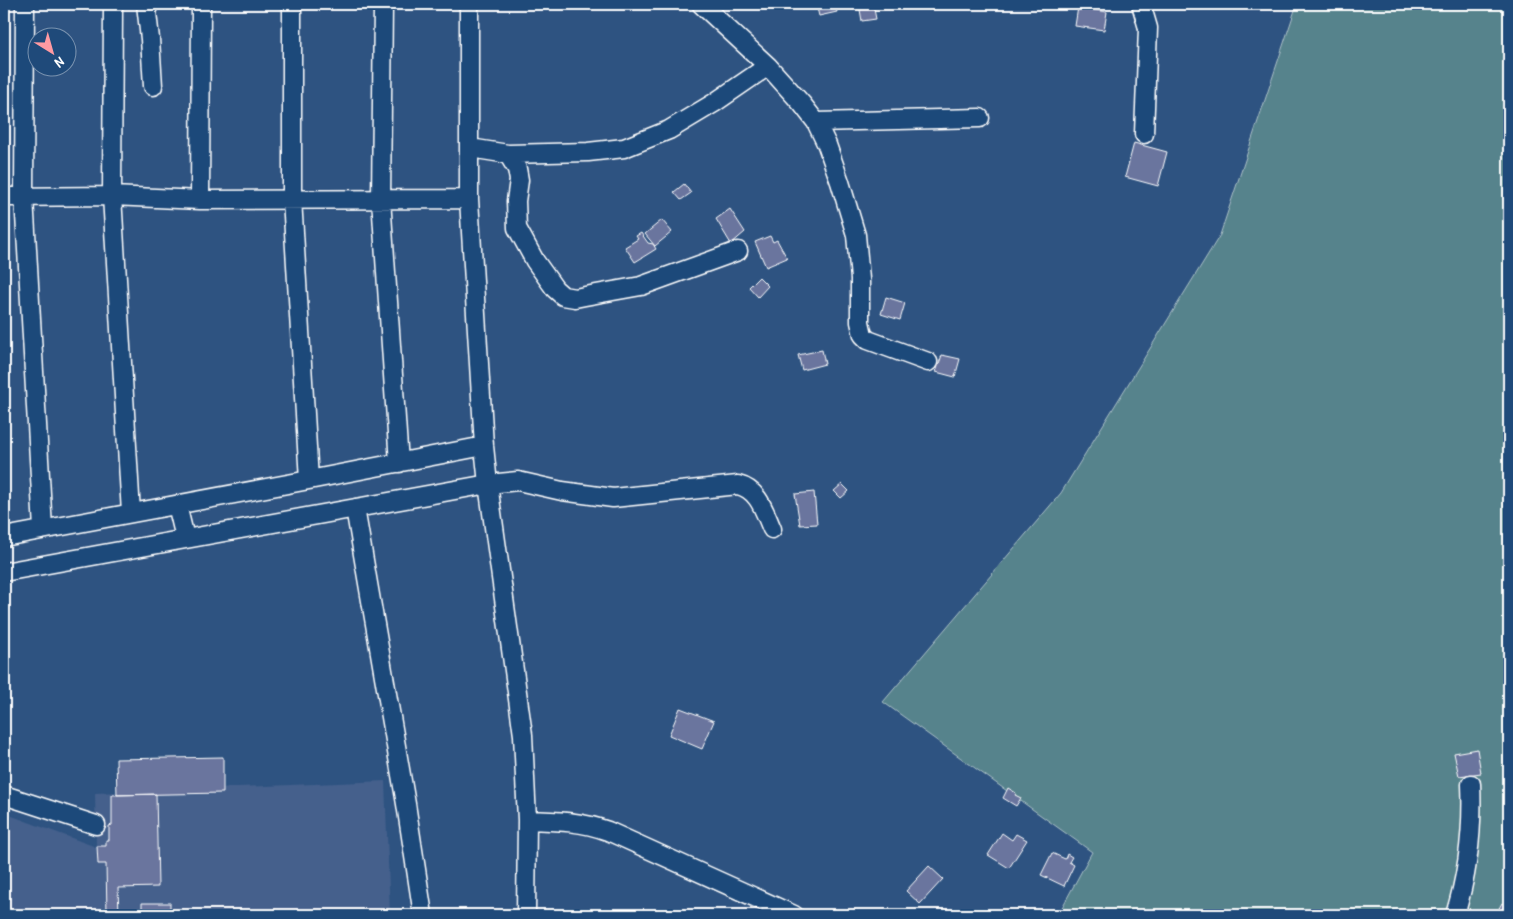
<svg xmlns="http://www.w3.org/2000/svg" width="1513" height="919" font-family="'Patrick Hand',sans-serif">
<rect width="100%" height="100%" fill="#2e5381"/>
<filter id="ink" filterUnits="userSpaceOnUse"><feTurbulence type="fractalNoise" baseFrequency=".02" numOctaves="2"/><feDisplacementMap in="SourceGraphic" scale="10" xChannelSelector="R" yChannelSelector="G"/><feConvolveMatrix kernelMatrix="1 2 1 2 8 2 1 2 1" color-interpolation-filters="sRGB"/></filter>
<g filter="url(#ink)">
<path fill="#44608c" d="M385 781 390 915H4V813L96 847 95 793Z"/>
<path fill="#57838c" stroke="#abc1c6" d="M1297 4H1509V915H1058L1092 852 883 702 1061 493 1220 235Z"/>
<path fill="#6b759e" stroke="#fff" d="M816 4H835L837 12 819 16Z
M859 4H873L876 19 862 21Z
M1078 7 1107 12 1104 30 1075 26Z
M1134 143 1167 152 1158 186 1125 177Z
M684 184 691 193 681 200 674 192Z
M730 209 745 232 731 244 716 219Z
M662 220 672 232 655 246 645 234Z
M641 233 648 243 653 244 656 249 635 262 625 247 638 239 636 236Z
M770 236 773 242 777 240 787 258 766 267 755 242Z
M759 277 768 286 758 297 749 287Z
M886 297 905 303 900 320 881 314Z
M822 350 825 364 802 370 798 355Z
M942 355 960 359 955 377 936 372Z
M842 484 849 491 841 498 834 491Z
M814 492 817 524 800 525 795 494Z
M680 708 714 721 702 749 669 735Z
M1477 749 1481 773 1459 776 1454 753Z
M223 757V793L117 795 116 759Z
M1008 788 1016 793 1015 795 1021 798 1016 806 1003 798Z
M156 794 158 887 118 888 119 913H107L106 864H98L97 846H106V840H109V826L112 825V795Z
M1002 833 1012 840 1016 834 1027 840 1009 868 988 855Z
M1052 853 1065 859 1067 854 1072 857 1069 862 1074 865 1064 886 1041 875Z
M929 866 943 879 920 904 906 891Z
M142 903H170V915H142Z
M1502 903 1506 905 1508 903H1509L1504 915 1497 912Z"/>
<g fill="none" stroke-linecap="round" stroke-linejoin="round">
<defs>
<path id="minor" d="M25 4 24 197 43 529
M113 4 112 196 131 513
M146 4 150 39 153 86
M292 4V199L309 480
M383 4 381 199 399 463
M469 4V199L484 446 488 484 523 735 527 820 526 915
M701 4 768 66 802 104 816 122 827 145 840 182 856 235 860 279V322L863 335 868 340 928 362
M1141 4 1148 28 1144 134
M816 122 980 118
M470 148 508 154 517 169 519 180 516 201 517 228 535 261 555 289 563 296 575 298 585 296 641 286 738 251
M508 154 588 152 624 148 669 130 714 103 768 66
M4 197 112 196 200 200 469 199
M200 200 201 4
M177 505 185 538
M355 508 406 804 423 915
M4 537 309 480 484 446
M4 572 488 484 518 481 562 491 613 498 738 485C759 490 764 511 772 529
M4 795 96 825
M527 820C557 821 580 821 608 831L794 915
M1455 915C1468 873 1473 828 1471 784"/>
</defs>
<use href="#minor" stroke="#fff" stroke-width="21"/>
<use href="#minor" stroke="#1f4a7a" stroke-width="18"/>
</g>
</g>
<rect width="1513" height="919" fill="none" stroke="#1f4a7a" stroke-width="20"/>
<rect x="10" y="10" width="1493" height="899" fill="none" stroke="#fff" stroke-width="2" filter="url(#ink)"/>
<g transform="translate(52 52) rotate(143)"><circle r="24" fill="#1f4a7a" stroke="#7992af"/>
<path d="M0-4L9 19L0 12L-9 19Z" fill="#ff9aa2"/>
<text y="-8" font-size="14" font-weight="bold" text-anchor="middle" fill="#ffffff">N</text>
</g>
</svg>
